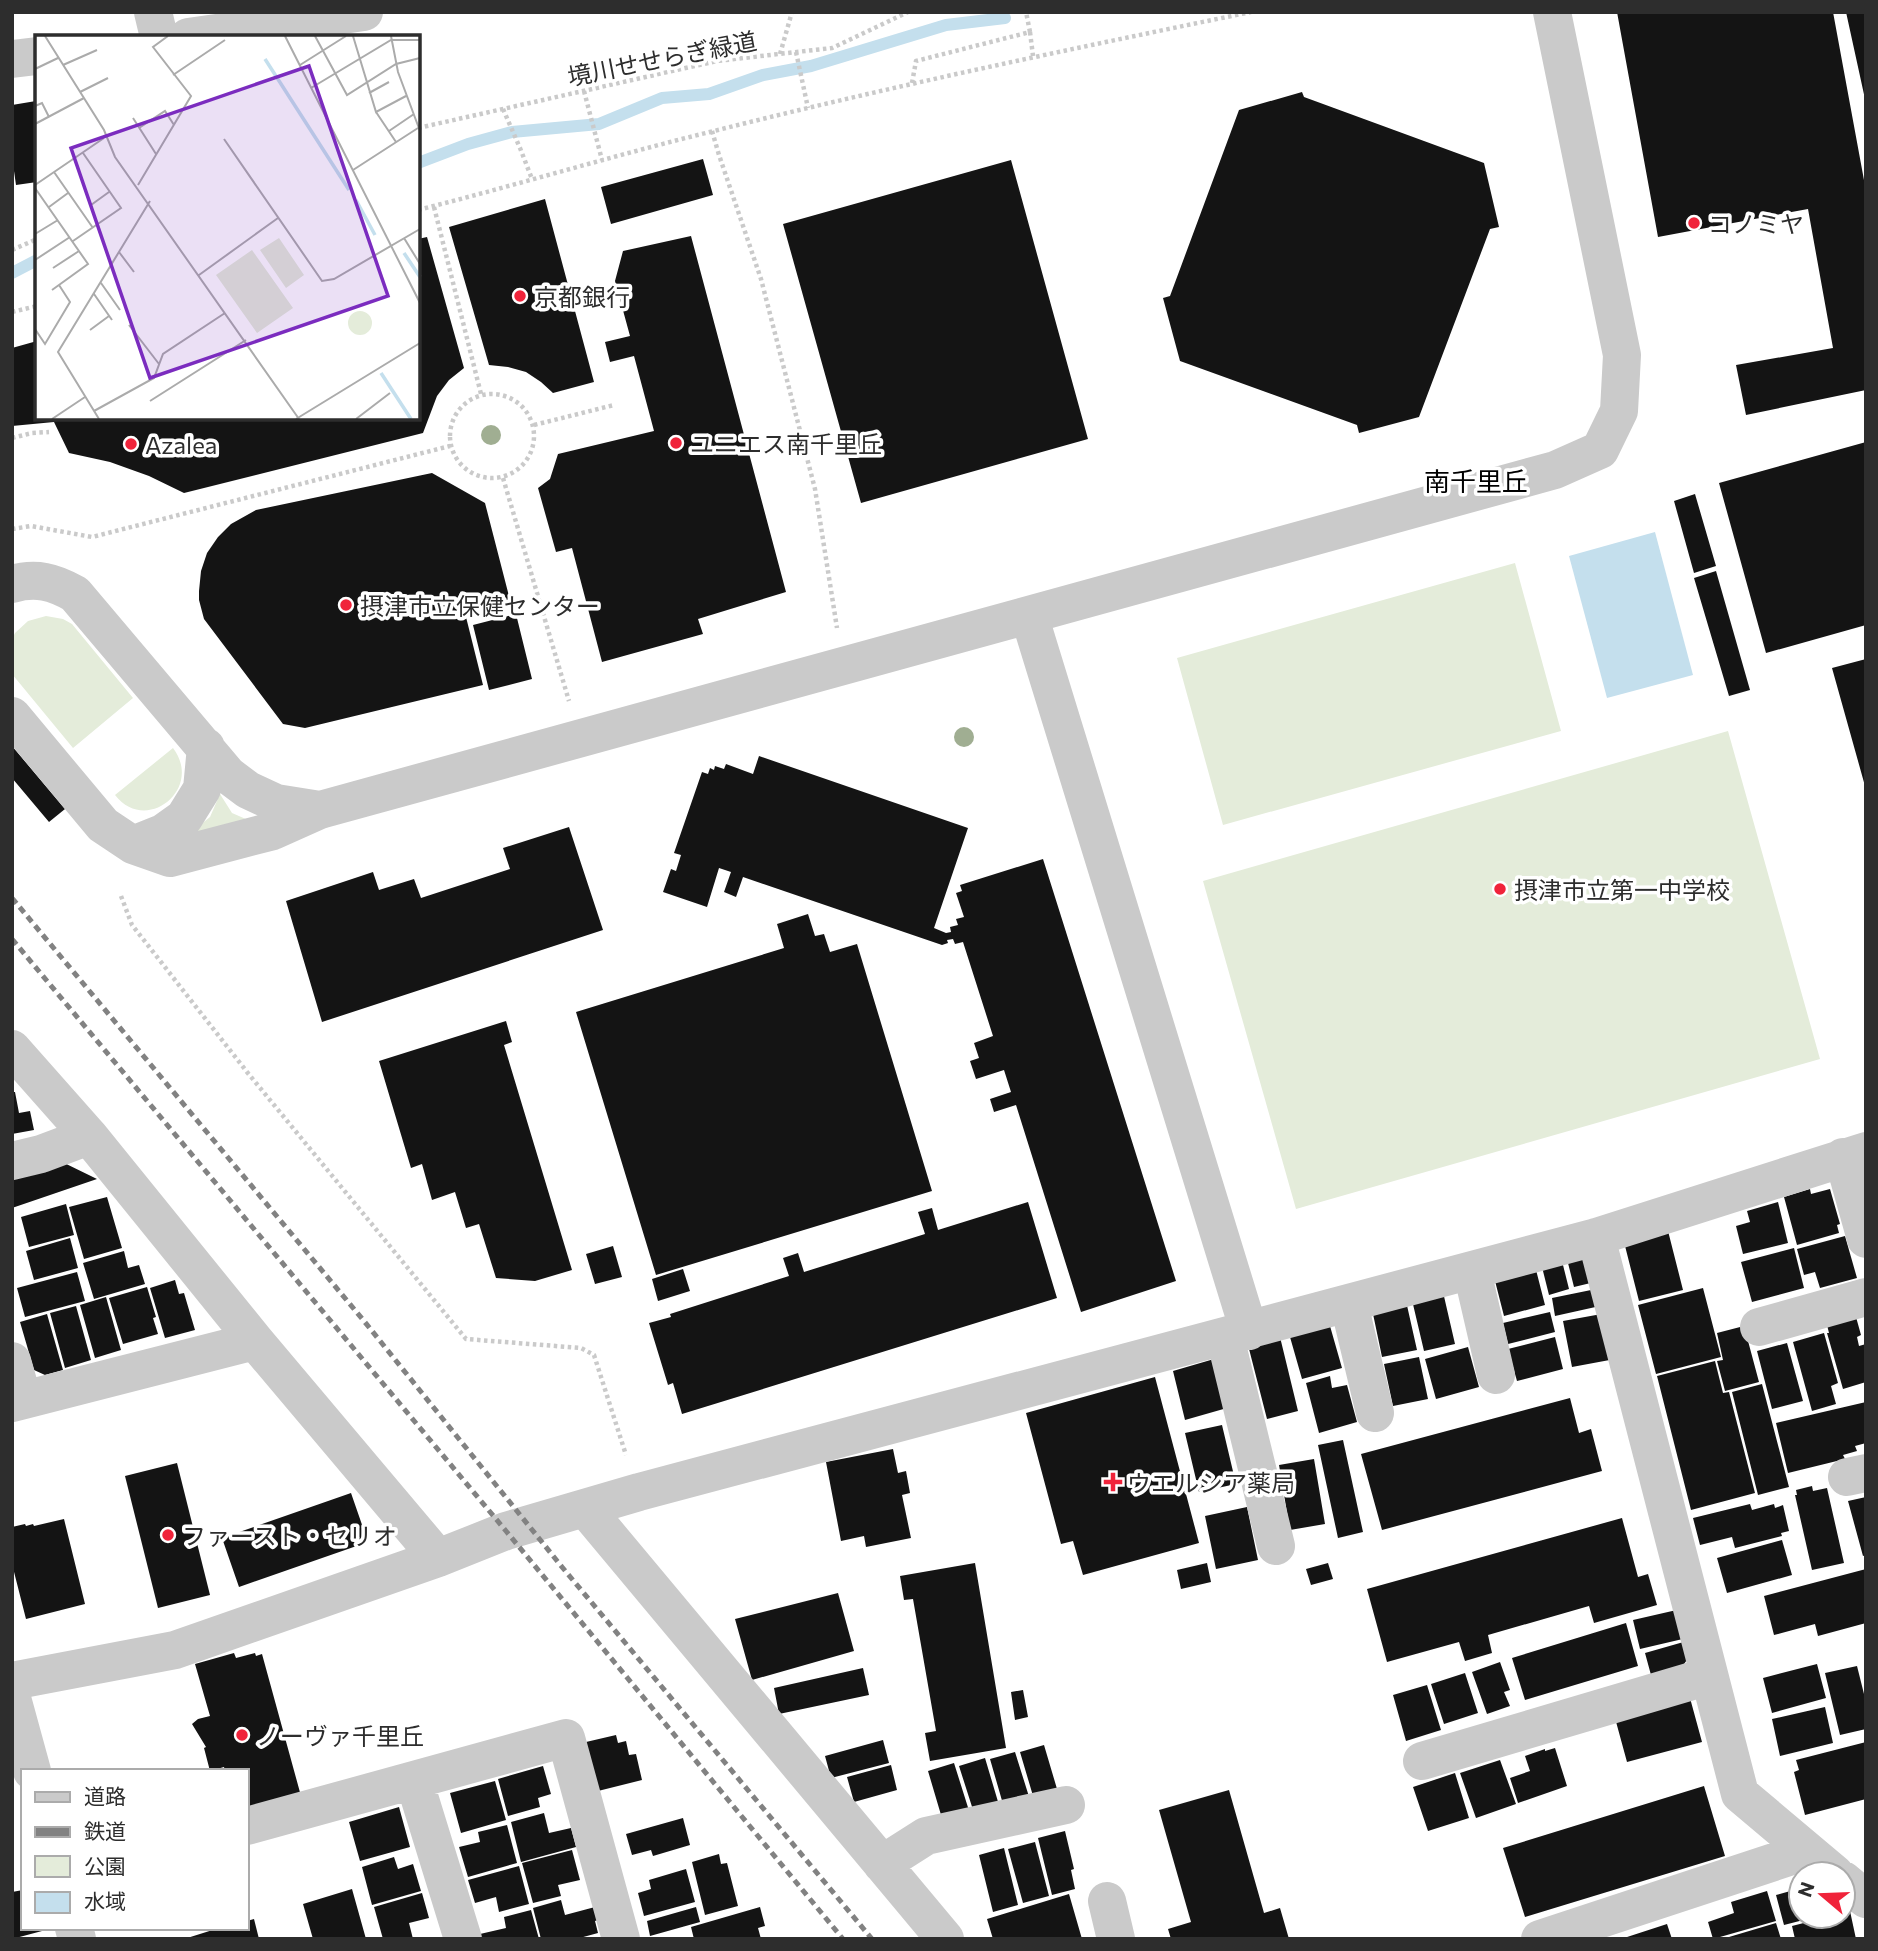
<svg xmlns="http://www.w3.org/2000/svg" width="1878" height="1951" font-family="Commissioner,'Noto Sans JP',sans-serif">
<rect width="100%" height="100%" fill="#fff"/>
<path fill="#e4ecda" d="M1515 563 1561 731 1223 825 1177 658Z
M46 616 63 619 72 624 133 698 73 748 12 674V639L15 633 28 621Z
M1728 731 1820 1059 1296 1209 1203 881Z
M173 748C204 789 146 835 115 795Z
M220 794 232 813 255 823 189 834 210 817Z"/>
<path fill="#c4dfed" d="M1655 532 1693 675 1607 698 1569 556Z"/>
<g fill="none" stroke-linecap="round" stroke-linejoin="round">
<path stroke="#c4dfed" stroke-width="12" d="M418 163 468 144 512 132 599 124 662 98 709 94 763 75 811 66 946 25 1005 18
M12 273 37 260"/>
</g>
<path fill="#141414" d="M1617 12H1833L1866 191V390L1746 415 1736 365 1833 348 1808 209 1658 237Z
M1846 12H1866V99H1865Z
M1302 92 1304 97 1484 163 1499 227 1490 229 1419 417 1359 433 1357 425 1180 361 1163 298 1170 296 1239 110Z
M36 101 37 182 16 185 12 157V105Z
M703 159 713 195 611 224 601 187Z
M1011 160 1088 439 861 503 783 224Z
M545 199 594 382 553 393 541 382 526 372 508 367 489 365 449 227Z
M691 236 786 592 698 619 703 634 602 662 572 548 556 552 538 488 550 479 558 454 654 431 634 356 610 362 605 342 630 336 615 281 623 251Z
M427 237 464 368 449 380 437 396 423 433 184 493 149 476 110 462 69 453 54 422 12 426V348L37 341V418H418V239Z
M1866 442V625L1766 653 1719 483Z
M432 473 485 503 510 600 465 613 483 685 305 728 283 724 204 619 199 600V591L201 571 207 553 218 537 231 524 256 510Z
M1695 494 1716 566 1694 573 1674 501Z
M1716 571 1750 690 1729 696 1694 578Z
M516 614 532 679 489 690 473 625Z
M1866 659V786H1865L1832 668Z
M12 746 65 809 49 822 12 778Z
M759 756 968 828 934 928 946 933 951 932 950 927 958 925 956 919 964 917 956 893 962 891 960 885 1043 859 1176 1281 1081 1312 1016 1105 994 1112 990 1099 1011 1092 1004 1070 976 1079 970 1061 979 1058 974 1043 993 1036 963 942 955 944 953 939 947 940 948 943 942 945 743 877 736 897 724 892 731 872 719 868 707 907 663 892 671 869 676 871 681 855 674 853 702 772 708 774 710 768 714 770 715 766 724 769 726 764 753 774Z
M569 827 603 930 322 1022 286 901 373 872 379 890 414 879 421 898 510 869 503 848Z
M808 914 815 936 824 934 830 952 857 944 932 1191 656 1275 576 1012 784 948 777 924Z
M506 1021 512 1042 504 1045 572 1270 535 1281 496 1278 479 1224 466 1228 455 1192 432 1200 422 1164 411 1168 379 1061Z
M12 1092H15L19 1113 30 1111 34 1130 12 1134Z
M54 1158 97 1179 12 1208V1172Z
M1810 1189 1811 1194 1830 1189 1840 1224 1837 1225 1839 1233 1797 1245 1784 1197Z
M107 1197 122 1248 84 1259 69 1207Z
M1028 1202 1057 1298 682 1414 673 1383 668 1385 649 1323 671 1317 670 1314 789 1276 783 1258 798 1253 804 1272 925 1234 918 1212 932 1208 938 1230Z
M1778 1202 1788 1243 1743 1254 1736 1226 1750 1222 1747 1211Z
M66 1204 74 1235 29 1247 21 1217Z
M1667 1227 1683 1290 1639 1301 1623 1238Z
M1845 1236 1857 1278 1820 1288 1815 1272 1804 1275 1797 1249Z
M70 1238 78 1268 34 1280 26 1251Z
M613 1246 622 1277 595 1284 586 1254Z
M1794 1248 1804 1288 1752 1302 1741 1262Z
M124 1251 128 1268 139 1265 145 1284 94 1299 83 1263Z
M1566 1255 1594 1259 1599 1281 1574 1287Z
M1561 1257 1569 1289 1549 1295 1541 1263Z
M1535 1266 1545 1305 1504 1316 1494 1277Z
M683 1269 690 1291 658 1301 652 1279Z
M77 1272 85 1301 25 1317 17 1288Z
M175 1280 179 1294 184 1293 195 1330 165 1338 150 1288Z
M147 1287 156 1317 153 1318 158 1334 123 1344 109 1298Z
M1703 1288 1721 1357 1656 1374 1638 1305Z
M1596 1289 1600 1306 1555 1316 1552 1298Z
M1443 1292 1455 1344 1424 1351 1412 1300Z
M106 1297 121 1350 95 1358 80 1305Z
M1406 1301 1417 1350 1382 1357 1372 1309Z
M76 1306 91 1360 65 1368 50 1313Z
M1550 1312 1555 1332 1508 1344 1503 1323Z
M1607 1313 1615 1359 1572 1367 1563 1321Z
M47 1314 63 1370 45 1375 34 1370 20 1322Z
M1856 1317 1861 1335 1857 1337 1859 1346 1866 1344V1382L1843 1389 1827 1333H1829L1827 1325Z
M1330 1326 1342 1368 1302 1379 1290 1337Z
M1744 1326 1759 1382 1725 1391 1717 1361 1723 1360 1717 1333Z
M1824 1333 1838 1383 1831 1386 1836 1404 1812 1411 1793 1342Z
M1280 1337 1298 1411 1267 1419 1248 1345Z
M1555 1337 1563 1369 1517 1381 1508 1349Z
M1787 1343 1803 1401 1772 1409 1757 1351Z
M1468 1347 1479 1387 1436 1399 1425 1359Z
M1419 1357 1428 1399 1393 1406 1384 1364Z
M1214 1359 1227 1408 1185 1420 1173 1371Z
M1715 1361 1723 1393 1729 1392 1755 1493 1691 1510 1657 1376Z
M1330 1376 1332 1388 1347 1385 1357 1422 1319 1433 1306 1383Z
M1155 1377 1199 1543 1083 1575 1073 1541 1061 1544 1026 1413Z
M1762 1384 1789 1487 1758 1495 1732 1392Z
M1570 1398 1579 1433 1591 1429 1602 1471 1382 1530 1361 1454Z
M1866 1402V1443L1855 1446 1857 1451 1843 1455 1845 1459 1788 1473 1776 1423Z
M1222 1425 1236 1484 1199 1492 1185 1433Z
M1343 1440 1363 1532 1338 1538 1318 1445Z
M893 1449 898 1473 906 1471 910 1493 902 1495 911 1538 866 1547 864 1536 841 1541 826 1462Z
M1314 1459 1325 1524 1290 1530 1279 1465Z
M177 1463 210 1595 158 1608 125 1476Z
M1812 1486 1813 1491 1827 1488 1844 1563 1812 1570 1795 1495H1797L1796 1490Z
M351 1493 368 1542 239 1587 222 1538Z
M1866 1497V1555L1863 1556 1848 1501Z
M1750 1504 1752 1510 1774 1504 1775 1508 1783 1505 1789 1531 1781 1533 1782 1536 1735 1548 1732 1537 1700 1545 1693 1518Z
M1247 1507 1258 1560 1216 1569 1205 1516Z
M1622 1518 1638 1577 1648 1574 1657 1605 1594 1623 1589 1606 1488 1635 1492 1653 1465 1661 1459 1642 1387 1662 1367 1589Z
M64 1519 85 1604 26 1619 12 1564V1527L25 1524 26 1526 33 1524 34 1526Z
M1782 1540 1792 1575 1727 1593 1717 1558Z
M975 1563 1006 1748 930 1761 925 1733 936 1731 913 1599 904 1600 900 1576Z
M1207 1563 1211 1582 1181 1589 1177 1570Z
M1328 1563 1333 1579 1311 1585 1306 1569Z
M1866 1569V1623L1818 1636 1815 1624 1774 1635 1764 1596Z
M838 1593 854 1651 752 1680 735 1619Z
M1681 1609 1687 1638 1640 1649 1633 1620Z
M1626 1623 1638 1666 1525 1700 1512 1658Z
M1687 1641 1691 1654 1682 1667 1651 1675 1645 1653Z
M234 1653 236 1658 255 1653 256 1656 262 1654 301 1796 247 1811V1771H225L224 1767 210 1771 204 1748 206 1747 192 1724 198 1719 210 1716 195 1664Z
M1500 1662 1510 1690 1504 1692 1510 1706 1487 1714 1472 1672Z
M1817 1664 1826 1698 1772 1713 1763 1678Z
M1857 1666 1866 1702V1729L1840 1735 1825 1673Z
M863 1668 869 1695 779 1714 774 1688Z
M1465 1673 1478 1713 1444 1724 1431 1684Z
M1427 1685 1441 1730 1406 1741 1393 1695Z
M1023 1690 1028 1717 1015 1720 1011 1692Z
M1690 1698 1702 1742 1627 1762 1615 1718Z
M1825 1707 1833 1743 1780 1756 1772 1719Z
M616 1735 618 1743 626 1741 629 1755 636 1754 642 1780 598 1791 586 1742Z
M883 1740 889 1763 831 1778 825 1756Z
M1866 1742V1799L1805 1815 1794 1772 1799 1770 1796 1760Z
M1044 1745 1060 1799 1036 1806 1020 1752Z
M1555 1748 1567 1786 1518 1803 1510 1778 1530 1771 1525 1756 1545 1749V1751Z
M1015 1752 1031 1803 1005 1811 990 1759Z
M985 1758 999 1805 974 1813 959 1766Z
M1500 1760 1516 1804 1476 1818 1460 1773Z
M954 1763 971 1817 944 1825 928 1771Z
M891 1765 897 1790 854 1802 847 1777Z
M543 1766 551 1794 538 1798 540 1807 508 1816 498 1779Z
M1455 1773 1469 1818 1428 1831 1413 1787Z
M495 1781 506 1820 461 1833 450 1793Z
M1704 1786 1725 1856 1525 1917 1503 1848Z
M1229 1790 1264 1913 1280 1908 1289 1939H1171L1168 1929 1191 1922 1159 1810Z
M399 1807 410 1847 360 1861 349 1822Z
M544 1813 549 1833 571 1828 576 1847 521 1862 511 1822Z
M683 1818 690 1845 653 1856 651 1850 632 1855 626 1834Z
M507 1825 517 1863 468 1877 459 1847 480 1842 478 1832Z
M1065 1831 1074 1869 1071 1870 1075 1889 1052 1895 1038 1838Z
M1035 1842 1049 1896 1023 1903 1008 1849Z
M1004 1848 1018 1905 993 1912 979 1855Z
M572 1850 580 1880 558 1885 561 1896 533 1903 522 1863Z
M719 1854 721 1864 727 1863 738 1906 705 1915 692 1862Z
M394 1857 398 1869 413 1864 421 1891 372 1905 362 1867Z
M519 1866 529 1904 499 1912 496 1897 475 1903 468 1880Z
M686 1869 695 1902 644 1916 638 1893 651 1889 649 1880Z
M1801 1888V1916L1815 1917 1784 1925 1776 1895Z
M352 1889 366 1939H313L303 1904Z
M23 1890V1928H41L42 1931 12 1939V1892Z
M1767 1891 1776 1921 1713 1939 1708 1922 1734 1913 1731 1902Z
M422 1893 429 1918 409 1923 413 1939H383L374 1907Z
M1069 1894 1082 1939H993L987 1919Z
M561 1900 565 1915 595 1907 598 1920 595 1921 598 1933 576 1939H541L533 1908Z
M696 1907 700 1922 650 1936 647 1921Z
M760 1907 765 1926 758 1928 761 1939H694L691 1927Z
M531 1910 539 1939H482L480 1934 506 1928 504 1917Z
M1850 1911 1856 1939H1795L1792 1926 1831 1916H1843V1913Z
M254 1919 259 1939H184L219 1928H247V1921Z
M1776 1923 1781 1939H1730L1729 1937Z
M1667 1924 1672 1939H1624V1938Z"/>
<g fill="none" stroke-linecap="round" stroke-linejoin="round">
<path stroke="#cacaca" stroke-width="4.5" stroke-dasharray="3.5 3.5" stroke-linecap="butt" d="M1030 32 1033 56
M796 52 808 108
M780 54 792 12
M912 83 916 61 1030 32 1026 12
M584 91 602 160
M503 109 520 148 532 179
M418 128 717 61 832 48 908 12
M712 131 719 155 761 279 815 489 837 628
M434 207 481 394
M418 210C517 185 615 155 714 131 892 86 1071 49 1251 12
M12 250 37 239
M12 312 37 306
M450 436a42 42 0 1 1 84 0a42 42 0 1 1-84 0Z
M534 425 614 405
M12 438 32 433 49 432
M503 478 569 701
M12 529 31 526 92 537 450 446
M121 896 132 925 247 1072 466 1339 581 1348 594 1355 626 1455"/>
<path stroke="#cacaca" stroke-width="38" d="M153 12 159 37
M188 37 364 12
M12 59 37 56
M12 584C36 577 54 582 75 594L228 775 248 790 276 803 320 810
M1029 615 1249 1331
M12 716 103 825 133 845 170 858 273 831 320 810 1555 470 1600 450 1619 411 1622 355 1552 12
M133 845 163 833 184 818 202 789 206 747
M12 1049 89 1136 255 1341 438 1558
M1843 1157 1866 1239
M12 1161 41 1154 89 1136
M1596 1237 1740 1794 1835 1874
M1472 1271 1496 1375
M1349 1304 1375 1413
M1759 1327 1866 1297
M1225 1337 1276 1546
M12 1361 23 1400
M12 1403 255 1341
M1847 1477 1866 1473
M585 1508 945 1939
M12 1681 175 1650 438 1558 506 1531 639 1492 1596 1237 1866 1151
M12 1698 32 1771
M1422 1761 1709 1676
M414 1780 463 1939
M247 1826 566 1738 621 1939
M882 1864 926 1836 1066 1805
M1843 1880 1866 1899
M1107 1901 1116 1939
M74 1928 77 1939
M1540 1939 1807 1851"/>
<path stroke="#828282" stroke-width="5" stroke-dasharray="7 5" stroke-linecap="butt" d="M12 898 364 1321 562 1567 872 1939
M12 939 506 1531 843 1939"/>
</g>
<g fill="#a0ae92">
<circle cx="491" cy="435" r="10"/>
<circle cx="964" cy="737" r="10"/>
</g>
<g fill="#f0233a" stroke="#fff" stroke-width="2.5">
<circle cx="1694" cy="223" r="7"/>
<circle cx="520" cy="296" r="7"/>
<circle cx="676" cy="443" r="7"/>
<circle cx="131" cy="444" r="7"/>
<circle cx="346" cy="605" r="7"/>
<circle cx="1500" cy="889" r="7"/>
<path d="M1109.5 1471.5h7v7h7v7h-7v7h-7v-7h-7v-7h7z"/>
<circle cx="168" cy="1535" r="7"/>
<circle cx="242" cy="1735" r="7"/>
</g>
<g text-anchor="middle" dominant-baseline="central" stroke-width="7" stroke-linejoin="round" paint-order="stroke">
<g font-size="24" fill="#2d2d2d" stroke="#fff">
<text transform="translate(662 58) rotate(-11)">境川せせらぎ緑道</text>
</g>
<g font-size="24" fill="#2d2d2d" stroke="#fff" text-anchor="start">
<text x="1708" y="223">コノミヤ</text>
<text x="534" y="296">京都銀行</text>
<text x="690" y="443">ユニエス南千里丘</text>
<text x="145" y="444">Azalea</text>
<text x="360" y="605">摂津市立保健センター</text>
<text x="1514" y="889">摂津市立第一中学校</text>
<text x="1127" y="1482">ウエルシア薬局</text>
<text x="182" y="1535">ファースト・セリオ</text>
<text x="256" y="1735">ノーヴァ千里丘</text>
</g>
<g font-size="26" fill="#000" stroke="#fff">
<text x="1476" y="480">南千里丘</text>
</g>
</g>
<g transform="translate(35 35)">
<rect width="385" height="385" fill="#fff"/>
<path d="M244 203 269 240 251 253 225 215ZM217 215 258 273 222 298 181 240ZM313 288a12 12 0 1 1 24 0a12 12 0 1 1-24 0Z" fill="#e4ecda"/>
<path fill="none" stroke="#c4dfed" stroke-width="3.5" d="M230 24 314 155M321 165 340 200M369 218 385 242M346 338 376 384"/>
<path fill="none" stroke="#ababab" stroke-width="2" d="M10 1 69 95 80 122 264 384M250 1 385 268M280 1 312 60 361 29 385 23M318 1 341 77 371 61M356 1 363 37 385 96M28 30 62 15M265 30 311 1M0 34 23 23M138 40 190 5M276 53 356 5H385M45 57 73 43M334 58 354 47M0 71 7 68 14 82M341 77 361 107M98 83 121 119M0 89 49 63M104 93 130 76 139 90M354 96 379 79M189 104 287 246 299 244 385 194M318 135 383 93M19 137 58 193M0 150 69 103M103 150 156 61 118 12 133 1M0 153 53 229 17 255M56 170 74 157M14 172 33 158M0 199 23 185M369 203 385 229M38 206 86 173 48 118M84 217 99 237M0 225 35 202M18 233 44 216M164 240 243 183M66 248 85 275M59 259 77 285M94 290 124 329M0 294 10 309 35 267 24 250M55 295 74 281M115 366 211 305M59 376 119 343 128 319 190 278M17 384 50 362M64 384 23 317 115 166M261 384 385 308M321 384 355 358"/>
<path fill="#7b2cbf" fill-opacity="0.15" stroke="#7b2cbf" stroke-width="3.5" d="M274 31 353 261 115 343 36 113Z"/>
<rect width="385" height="385" fill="none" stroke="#2d2d2d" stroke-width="3.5"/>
</g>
<rect width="1878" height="1951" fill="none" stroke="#2d2d2d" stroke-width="28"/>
<rect x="21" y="1769" width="228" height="161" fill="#ffffff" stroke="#ababab" stroke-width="2"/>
<rect x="35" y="1792" width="35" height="10" fill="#cacaca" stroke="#ababab" stroke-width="2"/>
<text x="84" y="1804" font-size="21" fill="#2d2d2d">道路</text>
<rect x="35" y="1827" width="35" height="10" fill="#828282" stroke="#ababab" stroke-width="2"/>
<text x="84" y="1839" font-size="21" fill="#2d2d2d">鉄道</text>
<rect x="35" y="1856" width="35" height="21" fill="#e4ecda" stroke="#ababab" stroke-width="2"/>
<text x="84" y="1874" font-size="21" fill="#2d2d2d">公園</text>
<rect x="35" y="1892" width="35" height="21" fill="#c4dfed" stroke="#ababab" stroke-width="2"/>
<text x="84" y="1909" font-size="21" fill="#2d2d2d">水域</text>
<g transform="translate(1822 1895) rotate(289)"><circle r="33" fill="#ffffff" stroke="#ababab" stroke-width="2"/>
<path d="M0-5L12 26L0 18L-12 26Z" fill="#f0233a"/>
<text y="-10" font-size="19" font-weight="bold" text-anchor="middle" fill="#2d2d2d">N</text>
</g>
</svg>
